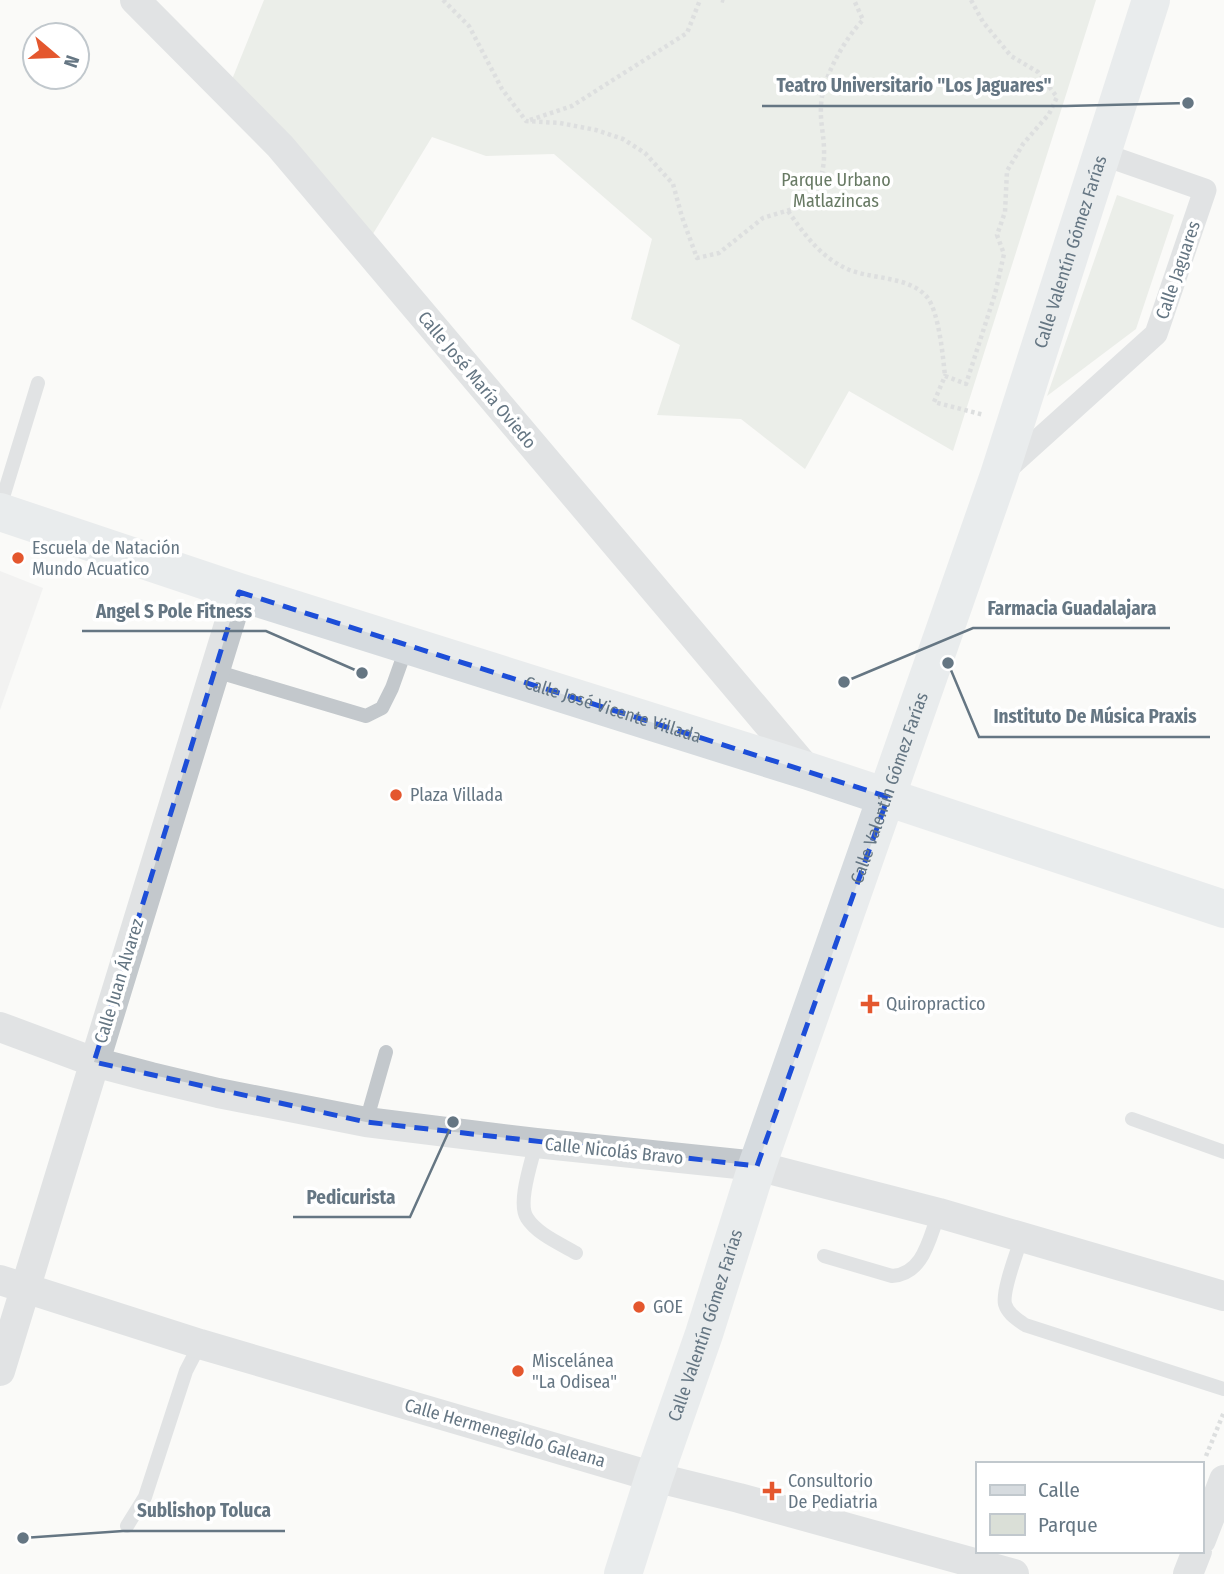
<svg xmlns="http://www.w3.org/2000/svg" width="1224" height="1574" font-family="'Fira Sans Condensed',sans-serif">
<rect width="100%" height="100%" fill="#fafaf8"/>
<path fill="#e8e9e9" d="M0 571 43 588 0 710Z"/>
<path fill="#dadfd7" d="M264 0H1096L953 451 849 391 805 469 741 419 657 415 680 345 631 319 652 239 554 154 486 156 432 137 368 242 231 82Z
M1117 195 1174 215 1136 329 1047 396Z"/>
<g fill="none" stroke-linecap="round" stroke-linejoin="round">
<path stroke="#bbbfc2" stroke-width="4.5" stroke-dasharray="3.5 3.5" stroke-linecap="butt" d="M443 0 469 26 502 89 526 121 560 123 596 130 623 139 645 153 673 184 682 217 697 258 719 253 763 218 812 203C819 185 825 169 824 150 824 136 820 121 821 107 821 80 845 38 863 20L854 0
M721 0 725 1
M971 0 983 22 1011 56 1038 72 1057 97 1049 114 1023 144 1007 171 1005 212 997 235 1004 254 995 294 966 384 945 376 934 402 984 415
M530 120 572 106 687 33 700 0
M788 211C805 235 819 255 845 268 870 280 908 275 927 297 939 312 943 357 945 376
M1206 1456 1224 1412"/>
<path stroke="#c3c8cc" stroke-width="14" d="M0 507 38 383
M215 671 366 716 382 708 392 688 407 646
M1132 1119 1224 1152
M366 1122 386 1052
M536 1143C532 1161 517 1203 527 1218 537 1234 561 1244 576 1253
M1022 1237C1017 1252 1002 1291 1005 1304 1008 1314 1017 1319 1025 1325L1224 1389
M824 1256 892 1276C924 1274 929 1238 939 1213
M127 1526 145 1497 186 1371 200 1344"/>
<path stroke="#c3c8cc" stroke-width="23" d="M1004 471 1156 334 1205 190 1102 154"/>
<path stroke="#c3c8cc" stroke-width="30" d="M135 0 280 146 808 771
M0 1027 94 1062 151 1077 218 1093 366 1122 536 1143 757 1166 939 1213 1224 1296
M0 1280 200 1344 654 1477 739 1498 1014 1574
M0 1371 239 592
M1201 1540 1224 1480
M1188 1574 1197 1551"/>
<g stroke="#d6dbdf" stroke-width="38">
<path id="s1" d="M0 512 239 592 808 771 1224 909"/>
<path id="s2" d="M623 1574 654 1477 704 1334 757 1166 999 475 1151 0"/>
</g>
</g>
<path d="M0 0H1224V1574H0ZM239 592 888 797 757 1166 366 1122 94 1062Z" fill="#fafaf8" fill-opacity=".55" fill-rule="evenodd"/>
<path fill="none" stroke="#1d4ed8" stroke-width="5" stroke-dasharray="14 9" stroke-linejoin="round" d="M239 592 888 797 757 1166 366 1122 94 1062Z"/>
<g fill="#e4572e" stroke="#fff" stroke-width="2.5">
<circle cx="18" cy="558" r="7"/>
<circle cx="396" cy="795" r="7"/>
<path d="M866.5 993.5h7v7h7v7h-7v7h-7v-7h-7v-7h7z"/>
<circle cx="639" cy="1307" r="7"/>
<circle cx="518" cy="1371" r="7"/>
<path d="M768.5 1480.5h7v7h7v7h-7v7h-7v-7h-7v-7h7z"/>
</g>
<g text-anchor="middle" dominant-baseline="central" stroke-width="7" stroke-linejoin="round" paint-order="stroke">
<g font-size="18" fill="#687a64" stroke="#fff">
<text x="836" y="180">Parque Urbano<tspan x="836" dy="21">Matlazincas</tspan></text>
</g>
<g font-size="18" fill="#657683" stroke="#fff">
<text stroke="none"><textPath href="#s2" startOffset="1396">Calle Valentín Gómez Farías</textPath></text>
<text transform="translate(1178 270) rotate(-71)">Calle Jaguares</text>
<text transform="translate(477 380) rotate(50)">Calle José María Oviedo</text>
<text stroke="none"><textPath href="#s1" startOffset="644">Calle José Vicente Villada</textPath></text>
<text stroke="none"><textPath href="#s2" startOffset="830">Calle Valentín Gómez Farías</textPath></text>
<text transform="translate(119 981) rotate(-73)">Calle Juan Álvarez</text>
<text transform="translate(614 1151) rotate(6)">Calle Nicolás Bravo</text>
<text stroke="none"><textPath href="#s2" startOffset="262">Calle Valentín Gómez Farías</textPath></text>
<text transform="translate(505 1433) rotate(16)">Calle Hermenegildo Galeana</text>
</g>
<g font-size="18" fill="#657683" stroke="#fff" text-anchor="start">
<text x="32" y="548">Escuela de Natación<tspan x="32" dy="21">Mundo Acuatico</tspan></text>
<text x="410" y="795">Plaza Villada</text>
<text x="886" y="1004">Quiropractico</text>
<text x="653" y="1307">GOE</text>
<text x="532" y="1361">Miscelánea<tspan x="532" dy="21">"La Odisea"</tspan></text>
<text x="788" y="1481">Consultorio<tspan x="788" dy="21">De Pediatria</tspan></text>
</g>
</g>
<path fill="none" stroke="#657683" stroke-width="2.5" d="M1188 103L1066 106H762M844 682L973 628H1170M362 673L266 631H82M948 663L979 737H1210M453 1122L410 1217H293M23 1538L123 1531H285"/>
<g fill="#657683" stroke="#fff" stroke-width="2.5">
<circle cx="1188" cy="103" r="7"/>
<circle cx="844" cy="682" r="7"/>
<circle cx="362" cy="673" r="7"/>
<circle cx="948" cy="663" r="7"/>
<circle cx="453" cy="1122" r="7"/>
<circle cx="23" cy="1538" r="7"/>
</g>
<g font-size="19" text-anchor="middle" font-weight="bold" fill="#657683" stroke="#fff" stroke-width="7" stroke-linejoin="round" paint-order="stroke">
<text x="914" y="92">Teatro Universitario "Los Jaguares"</text>
<text x="1072" y="615">Farmacia Guadalajara</text>
<text x="174" y="618">Angel S Pole Fitness</text>
<text x="1095" y="723">Instituto De Música Praxis</text>
<text x="351" y="1204">Pedicurista</text>
<text x="204" y="1517">Sublishop Toluca</text>
</g>
<rect x="976" y="1462" width="228" height="91" fill="#ffffff" stroke="#c1c8cd" stroke-width="2"/>
<rect x="990" y="1485" width="35" height="10" fill="#d6dbdf" stroke="#c1c8cd" stroke-width="2"/>
<text x="1038" y="1497" font-size="21" fill="#657683">Calle</text>
<rect x="990" y="1514" width="35" height="21" fill="#dadfd7" stroke="#c1c8cd" stroke-width="2"/>
<text x="1038" y="1532" font-size="21" fill="#657683">Parque</text>
<g transform="translate(56 56) rotate(109)"><circle r="33" fill="#ffffff" stroke="#c1c8cd" stroke-width="2"/>
<path d="M0-5L12 26L0 18L-12 26Z" fill="#e4572e"/>
<text y="-10" font-size="19" font-weight="bold" text-anchor="middle" fill="#657683">N</text>
</g>
</svg>
